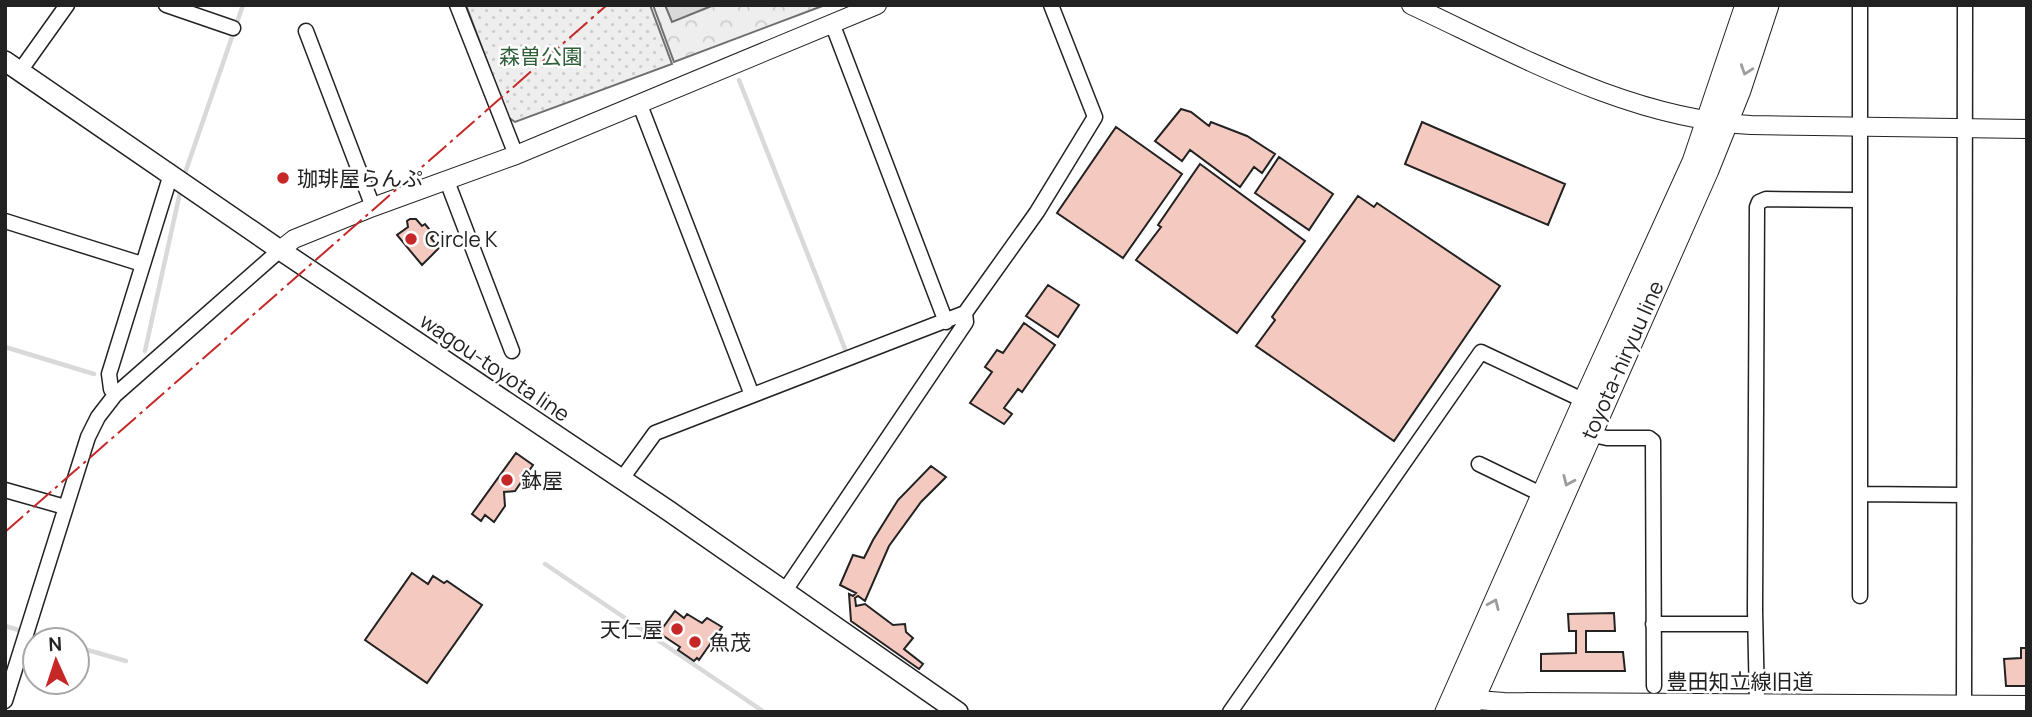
<svg xmlns="http://www.w3.org/2000/svg" width="2032" height="717" font-family="Manrope,'Noto Sans JP',sans-serif">
<defs>
<pattern id="forest-crowns" width="20" height="18" patternUnits="userSpaceOnUse" patternTransform="scale(1.75)"><rect width="20" height="18" fill="#eee"/><path d="M2 6a3 3 0 1 1 6 0M12 15a3 3 0 1 1 6 0" fill="none" stroke="#ccc"/></pattern>
<pattern id="park-dots" width="8" height="8" patternUnits="userSpaceOnUse" patternTransform="scale(1.75)"><rect width="8" height="8" fill="#eee"/><path d="M2 2h.1M6 6h.1" fill="none" stroke="#ccc" stroke-width="1.8" stroke-linecap="round"/></pattern>
</defs>
<rect width="100%" height="100%" fill="#fff"/>
<path fill="url(#forest-crowns)" stroke="#6f6f6f" stroke-width="2" d="M653 5H825L674 62Z"/>
<path fill="url(#park-dots)" stroke="#6f6f6f" stroke-width="2" d="M466 5H650L672 64 515 122 508 117Z"/>
<path fill="#d9d9d9" stroke="#6f6f6f" stroke-width="2" d="M665 5H714L672 22Z"/>
<g fill="none" stroke-linecap="round" stroke-linejoin="round">
<path stroke="#d9d9d9" stroke-width="4.5" d="M739 80 845 349
M184 176 243 5
M5 347 94 374
M145 351 181 188
M545 564 764 712
M5 626 53 640
M77 647 126 661"/>
</g>
<path fill="#f3c9c0" stroke="#222" stroke-width="2" d="M1181 109 1191 112 1209 126 1211 122 1247 136 1275 154 1262 173 1254 167 1240 187 1190 150 1182 161 1155 141Z
M1422 122 1565 184 1548 225 1405 164Z
M1116 127 1182 174 1123 258 1057 213Z
M1279 157 1333 194 1309 230 1255 193Z
M1200 164 1305 241 1237 333 1136 260 1161 227 1158 225Z
M1358 196 1374 207 1377 203 1500 286 1394 441 1256 346 1275 320 1272 317Z
M410 219H416L422 226 425 224 434 235 431 238 439 248 422 265 397 235 408 227 407 221Z
M1048 285 1079 305 1058 337 1026 316Z
M1024 323 1055 345 1022 392 1018 389 1004 408 1012 414 1004 424 970 403 992 372 985 367 997 350 1003 353Z
M516 453 533 465 515 491 504 492 505 506 494 522 485 515 481 521 472 514Z
M931 466 946 477 921 502 889 546 865 601 858 596 855 598 856 606 865 604 893 625 905 624 906 632 913 638 904 649 923 664 919 669 851 621 849 594 853 596 856 593 840 585 853 555 864 558 873 540 898 500Z
M412 573 428 584 433 576 444 583 447 581 482 605 427 683 365 640Z
M675 611 684 618 687 614 702 623 707 618 722 627 699 660 697 658 694 661 678 650 680 647 659 633Z
M1614 613 1615 631H1586V652H1623L1625 671H1541V654L1576 653V631H1569L1568 614Z
M2021 648H2027V686H2006L2004 659 2021 658Z"/>
<g fill="none" stroke-linecap="round" stroke-linejoin="round">
<defs>
<path id="minor" d="M166 5 233 28
M457 5 516 155
M832 23 946 322
M306 31 373 207
M20 71 67 5
M640 105 752 395
M447 181 512 351
M1860 200V494L1963 495
M5 221 142 264
M115 395 111 389 109 374 171 174
M1589 434 1607 438H1649L1653 441 1654 686
M1479 464 1543 495
M621 480 655 433 965 313 1037 212 1095 117 1051 5
M5 490 65 507
M784 592 966 322 965 313
M1860 596V494
M1653 624H1755
M5 701 88 437 98 417 115 395 280 250
M1757 704 1755 610 1757 207 1759 202 1766 199 1860 200V5
M1964 705 1965 5
M1230 712 1481 352 1585 401"/>
<path id="tertiary" d="M1411 5C1518 55 1630 119 1751 125L2027 129
M280 250 294 239 373 207 516 155 877 5
M1463 699 1504 702 2027 705"/>
<path id="secondary" d="M5 61 280 250 669 511 958 712"/>
<path id="primary" d="M1447 712 1585 401 1694 162 1747 5
M1467 712 1707 170 1739 90 1767 5"/>
</defs>
<use href="#minor" stroke="#222" stroke-width="17"/>
<use href="#tertiary" stroke="#222" stroke-width="20"/>
<use href="#secondary" stroke="#222" stroke-width="22"/>
<use href="#primary" stroke="#222" stroke-width="25"/>
<use href="#minor" stroke="#fff" stroke-width="14"/>
<use href="#tertiary" stroke="#fff" stroke-width="18"/>
<use href="#secondary" stroke="#fff" stroke-width="19"/>
<use href="#primary" stroke="#fff" stroke-width="23"/>
<path stroke="#c62828" stroke-width="2" stroke-dasharray="24 5 3.5 5" stroke-linecap="butt" d="M5 532 607 5"/>
</g>
<defs><path id="oneway-chevron" d="M-2-3.5L2.5 0L-2 3.5" fill="none" stroke-width="1.6" stroke-linecap="round" stroke-linejoin="round" transform="scale(1.75)"/></defs>
<g stroke="#9c9c9c">
<use href="#oneway-chevron" transform="translate(1746 70) rotate(109)"/>
<use href="#oneway-chevron" transform="translate(1568 481) rotate(114)"/>
<use href="#oneway-chevron" transform="translate(1494 604) rotate(-66)"/>
</g>
<g fill="#c62828" stroke="#fff" stroke-width="2.5">
<circle cx="283" cy="178" r="7"/>
<circle cx="411" cy="239" r="7"/>
<circle cx="507" cy="480" r="7"/>
<circle cx="677" cy="629" r="7"/>
<circle cx="695" cy="642" r="7"/>
</g>
<g text-anchor="middle" dominant-baseline="central" stroke-width="5" stroke-linejoin="round" paint-order="stroke">
<g font-size="21" fill="#2f5e38" stroke="#fff">
<text x="541" y="56">森曽公園</text>
</g>
<g font-size="21" fill="#222" stroke="#fff" text-anchor="start">
<text x="297" y="178">珈琲屋らんぷ</text>
<text x="425" y="239">Circle K</text>
<text x="521" y="480">鉢屋</text>
<text x="663" y="629" text-anchor="end">天仁屋</text>
<text x="709" y="642">魚茂</text>
</g>
<g font-size="21" fill="#222" stroke="#fff">
<text transform="translate(1622 360) rotate(-66)">toyota-hiryuu line</text>
<text transform="translate(495 367) rotate(34)">wagou-toyota line</text>
<text x="1740" y="681">豊田知立線旧道</text>
</g>
</g>
<rect width="2032" height="717" fill="none" stroke="#222222" stroke-width="14"/>
<g transform="translate(56 661) rotate(357)"><circle r="33" fill="#ffffff" stroke="#a7a7a7" stroke-width="2"/>
<path d="M0-5L12 26L0 18L-12 26Z" fill="#c62828"/>
<text y="-10" font-size="19" font-weight="bold" text-anchor="middle" fill="#222222">N</text>
</g>
</svg>
